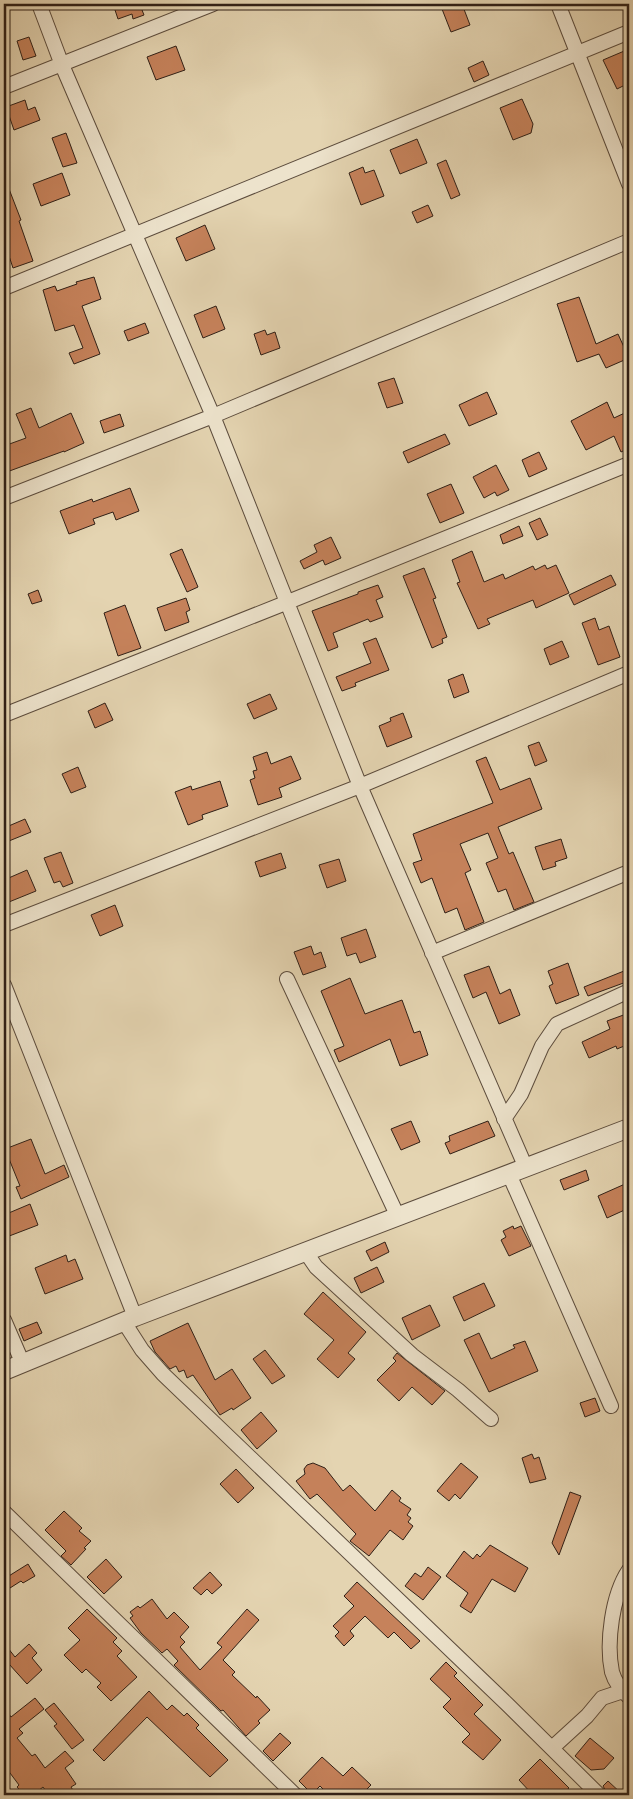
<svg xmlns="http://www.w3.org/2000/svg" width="633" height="1799" font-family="Cardo,serif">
<rect width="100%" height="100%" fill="#e4d4b1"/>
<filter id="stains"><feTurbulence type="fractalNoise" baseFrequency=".004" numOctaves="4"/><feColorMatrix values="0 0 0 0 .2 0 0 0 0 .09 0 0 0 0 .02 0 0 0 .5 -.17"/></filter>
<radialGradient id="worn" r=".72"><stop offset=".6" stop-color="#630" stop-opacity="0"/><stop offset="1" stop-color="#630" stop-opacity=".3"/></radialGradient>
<path fill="#c6825b" stroke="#2f1f16" d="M113 4H156V5L142 10 144 15 133 19 132 14 118 19Z
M454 4H462L470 25 451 32 442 9Z
M29 37 36 56 23 60 17 41Z
M176 46 185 70 156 80 147 57Z
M629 49V83L617 89 603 60Z
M483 61 489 75 474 82 468 68Z
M522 99 533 124 531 133 513 140 500 108Z
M25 100 28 110 35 107 40 120 14 130 6 107Z
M66 133 77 163 63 167 52 138Z
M417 139 427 163 400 174 390 150Z
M446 160 460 195 451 199 437 164Z
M363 167 365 173 374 170 384 196 361 205 349 173Z
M62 173 70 195 41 206 33 184Z
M4 176 21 220 19 221 33 261 13 268 4 241Z
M428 205 433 216 417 223 412 212Z
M205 225 215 249 186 261 176 238Z
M94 277 101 299 82 306 100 354 74 364 69 353 83 348 74 325 55 331 43 290 55 286 57 291 77 284 76 282Z
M579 297 596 344 618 334 629 358 606 368 599 354 577 362 557 304Z
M216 306 225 329 203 338 194 315Z
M145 323 149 333 128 341 124 331Z
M265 330 267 335 275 332 280 348 261 355 254 334Z
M394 378 403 403 387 408 378 383Z
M487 392 497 414 469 426 459 405Z
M607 402 614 418 629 411V448L621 452 614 436 586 450 571 421Z
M31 408 39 428 71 413 84 443 64 452V451L4 473V446L26 438 16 414Z
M120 414 124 426 104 433 100 421Z
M445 434 450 444 408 463 403 452Z
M539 452 547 469 529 477 522 460Z
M496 465 509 490 497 496 495 492 484 498 473 477Z
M451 484 464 513 440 523 427 494Z
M130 488 139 511 116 520 113 512 93 519 95 524 69 534 60 511 92 499 93 502Z
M540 518 548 535 537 540 529 523Z
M519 526 523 536 503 544 500 535Z
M331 537 341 558 325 565 323 560 304 569 300 561 317 552 314 545Z
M182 549 198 587 187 592 170 554Z
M472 551 484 582 503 574 505 579 533 566 535 570 545 565 547 569 556 565 569 593 536 608 533 600 487 619 490 624 478 629 457 583 460 582 452 560Z
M424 568 436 598 433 599 447 637 442 639 443 643 432 648 403 576Z
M611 575 616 585 574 605 569 595Z
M378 585 383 597 376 600 383 617 370 622 368 619 333 633 338 647 328 651 312 611 358 594V592Z
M38 590 42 601 32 604 28 594Z
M186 598 190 610 186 612 189 622 165 631 157 608Z
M125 605 141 648 118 656 104 613Z
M595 618 599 630 609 626 620 657 598 665 582 623Z
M376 638 389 670 355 683 356 686 342 691 336 677 371 663 363 643Z
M562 641 569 657 550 665 544 649Z
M463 674 469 692 454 698 448 680Z
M270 694 277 709 254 719 247 704Z
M105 703 113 720 95 728 88 711Z
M403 713 412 737 387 747 379 726 391 721 390 718Z
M539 742 547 761 535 766 528 746Z
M267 752 271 764 291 756 301 779 279 788 282 797 258 805 250 780 255 778 253 771 257 770 253 757Z
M486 757 500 790 530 778 542 809 498 827 509 854 513 852 534 902 514 910 506 889 498 892 486 863 498 858 488 833 460 844 471 870 465 873 484 922 465 930 457 908 445 913 432 878 421 883 413 863 422 860 413 834 493 803 476 761Z
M78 767 86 787 71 793 62 774Z
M220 781 228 806 202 815 203 819 188 825 175 792 191 786 192 790Z
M25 819 31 832 4 843V828Z
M561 839 567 858 555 862 556 866 543 870 535 847Z
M61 852 73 883 63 887 60 881 54 883 44 858Z
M281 853 286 868 260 877 255 862Z
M339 859 346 881 327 888 319 865Z
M27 870 36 891 4 904V880Z
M115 905 123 926 100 936 91 915Z
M366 929 376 957 360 963 356 953 347 956 341 938Z
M311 946 314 955 321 952 326 967 303 975 294 952Z
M568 963 579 995 556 1004 549 986 553 984 548 971Z
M489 966 500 994 510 989 520 1015 499 1024 486 992 473 998 464 975Z
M629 969V981L588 996 584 987Z
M350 978 365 1014 402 1000 414 1033 420 1031 428 1055 400 1066 390 1039 339 1062 334 1050 344 1046 321 991Z
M629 1013V1044L617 1049 616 1046 589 1058 582 1042 610 1029 607 1021Z
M411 1121 420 1142 401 1150 391 1129Z
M488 1121 495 1136 450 1154 445 1143 450 1141 449 1136Z
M31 1139 45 1174 64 1165 69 1177 21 1199 16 1187 20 1186 5 1149Z
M586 1170 589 1180 564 1190 560 1180Z
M625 1184 629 1194V1208L607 1218 598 1196Z
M30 1204 38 1225 4 1238V1215Z
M513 1226 514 1229 521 1226 531 1246 509 1256 501 1240 506 1237 503 1231Z
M385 1242 389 1252 371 1261 366 1251Z
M66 1255 68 1262 75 1259 83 1279 45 1294 35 1268Z
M377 1267 384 1282 361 1293 354 1278Z
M484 1283 495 1306 464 1321 453 1297Z
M323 1292 366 1332 348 1353 355 1359 338 1378 317 1359 334 1340 304 1314Z
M430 1305 440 1326 412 1340 402 1318Z
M37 1322 42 1333 24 1341 19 1329Z
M188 1323 215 1380 232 1369 251 1398 233 1410 232 1408 220 1415 193 1375 187 1378 184 1370 179 1372 176 1366 170 1369 155 1352 150 1341Z
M479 1333 491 1359 515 1348 513 1345 525 1341 538 1371 489 1392 464 1340Z
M265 1350 285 1376 272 1384 253 1359Z
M397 1353 445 1391 432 1405 412 1387 399 1401 377 1380 396 1361 393 1358Z
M595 1398 600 1411 585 1417 580 1403Z
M261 1412 277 1431 257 1449 241 1430Z
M532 1454 534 1459 539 1457 546 1479 530 1483 522 1458Z
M313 1463 325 1468 343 1491 350 1485 375 1511 392 1490 401 1498 399 1501 411 1509 407 1515 411 1518 408 1522 413 1526 403 1540 390 1530 369 1556 350 1541 356 1534 317 1494 310 1499 296 1481 305 1474 304 1469 307 1465Z
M461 1463 478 1477 460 1499 455 1494 449 1501 437 1491Z
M236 1469 254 1488 238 1503 220 1484Z
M570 1492 581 1496 559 1555 552 1543Z
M64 1511 82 1528 79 1531 91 1541 84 1548 86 1549 71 1565 61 1556 66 1551 45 1530Z
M490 1545 528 1568 515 1592 492 1579 471 1613 460 1606 468 1593 446 1576 464 1551 473 1559 477 1554 480 1557Z
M106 1559 122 1577 104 1594 87 1577Z
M28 1564 35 1576 23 1583 21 1581 10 1588 4 1579Z
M428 1567 441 1577 423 1600 405 1586 415 1573 421 1577Z
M210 1572 222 1585 212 1594 207 1589 201 1595 193 1588Z
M357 1582 420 1641 411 1649 394 1632 388 1638 365 1616 350 1631 354 1636 344 1646 335 1636 339 1632 333 1626 354 1606 344 1596Z
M152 1599 167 1619 174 1612 189 1627 180 1637 185 1642 180 1647 200 1670 222 1647 217 1643 247 1609 259 1620 223 1660 235 1672 232 1675 256 1698 257 1696 270 1710 258 1721 260 1723 246 1736 223 1710 221 1711 174 1665 178 1661 167 1649 162 1653 141 1633 130 1618 133 1616 130 1612 138 1606 140 1608Z
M87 1609 117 1638 113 1642 122 1651 117 1656 137 1677 111 1701 97 1687 101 1683 86 1669 82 1673 64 1655 80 1640 68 1628Z
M4 1643 15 1657 29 1644 37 1653 32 1658 42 1670 27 1684 9 1664 4 1668Z
M446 1662 457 1673 454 1676 483 1705 474 1714 501 1740 483 1760 462 1742 470 1734 443 1707 451 1699 430 1679Z
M149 1691 167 1710 172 1705 184 1716 187 1713 199 1725 196 1728 228 1760 210 1777 147 1717 104 1761 93 1750Z
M35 1698 44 1709 19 1729 23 1733 17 1738 32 1756 35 1754 45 1768 65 1751 74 1761 65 1768 76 1784 71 1787 76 1795H49L43 1787 33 1795H24L17 1787 19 1785 4 1765V1707L11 1717Z
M54 1703 84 1740 72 1749 54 1726 57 1724 45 1710Z
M280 1733 291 1743 273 1761 263 1751Z
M590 1738 614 1758 604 1769 591 1770 575 1756Z
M322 1757 343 1776 352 1767 371 1785 361 1795H329L320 1786 312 1794 299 1781Z
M540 1759 569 1788 561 1795H533L519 1780Z
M608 1781 623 1795H608L603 1786Z"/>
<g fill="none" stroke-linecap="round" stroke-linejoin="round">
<defs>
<path id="minor" d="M39 4 62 65 213 416 360 786 526 1168
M558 4 629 184
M4 87 213 4
M4 288 629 32
M4 498 213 416 629 241
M4 715 288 602 629 464
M4 925 360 786 629 673
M432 953 629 872
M287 979 398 1217
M4 985 135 1317
M504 1119 521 1094 542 1046 557 1024 629 991
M509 1174 611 1406
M305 1251 316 1267 412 1355 458 1390 491 1419
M4 1320 23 1364
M124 1322 142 1350 163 1374 508 1705 599 1795
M4 1512 295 1795
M629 1570C612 1595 606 1643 612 1672 615 1682 622 1691 629 1697
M552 1748 587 1716 602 1698 629 1689
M4 1794 5 1795"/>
<path id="tertiary" d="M4 1371 135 1317 629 1128"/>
</defs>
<use href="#minor" stroke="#5c4c3d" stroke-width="16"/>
<use href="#tertiary" stroke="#5c4c3d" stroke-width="20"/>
<use href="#minor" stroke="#ede3cc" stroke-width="14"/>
<use href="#tertiary" stroke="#ede3cc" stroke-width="18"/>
</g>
<rect width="633" height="1799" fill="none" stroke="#e4d4b1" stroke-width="20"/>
<rect x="5" y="5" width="623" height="1789" fill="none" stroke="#2f1f16" stroke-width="2.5"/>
<rect x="10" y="10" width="613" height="1779" fill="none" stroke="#2f1f16"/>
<rect width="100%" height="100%" filter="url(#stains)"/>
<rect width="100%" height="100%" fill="url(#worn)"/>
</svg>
